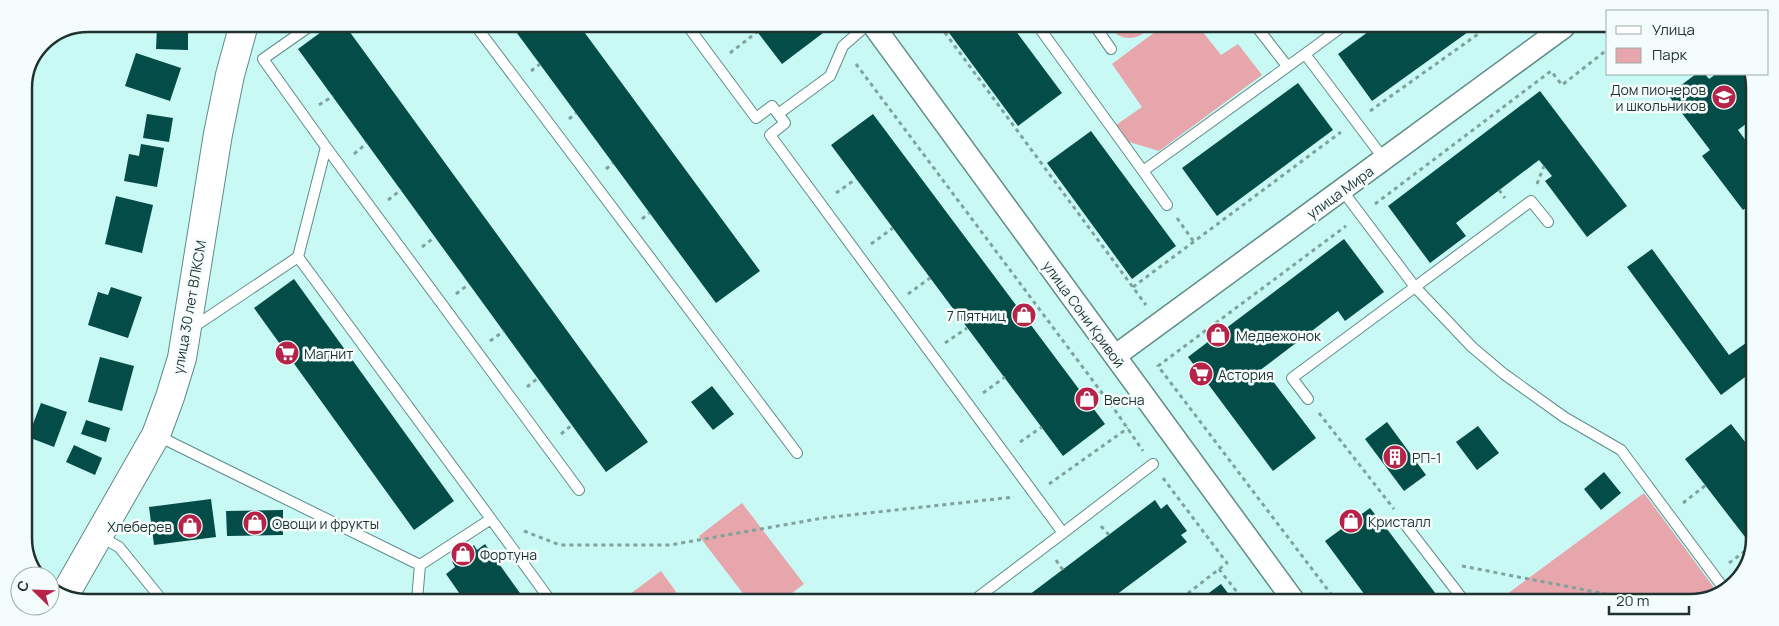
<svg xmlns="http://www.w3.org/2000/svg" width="1779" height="626" font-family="Manrope,sans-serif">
<rect width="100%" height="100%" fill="#c9f9f4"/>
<path fill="#e7a6ac" d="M1108 26H1151C1139 42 1120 42 1108 26Z
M1163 26H1198L1221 55 1238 44 1262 75 1159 151 1129 142 1116 125 1142 107 1112 64Z
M1644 493 1718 593 1691 602H1507L1503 597Z
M742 503 804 584 783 600H748L699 536Z
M661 571 682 600H622Z"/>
<path fill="#034c47" d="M332 24H344L648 442 606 472 298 49Z
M511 25H579L760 271 716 303Z
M752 25H818L823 33 782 64Z
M944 26H1012L1062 93 1018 126Z
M1376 26 1426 27H1475L1372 101 1338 54Z
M157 27 188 28V50L156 49Z
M136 53 181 68 170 101 125 86Z
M1696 74H1705L1709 79 1716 74H1751L1755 84V117L1738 130 1755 153 1754 202 1743 210 1702 156 1710 150 1668 95Z
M1298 83 1333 130 1217 216 1182 168Z
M1540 91 1627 206 1587 237 1545 181 1552 176 1539 160 1456 223 1466 236 1430 263 1388 206Z
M147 114 173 118 169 142 143 138Z
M873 114 1105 424 1063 456 831 145Z
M1091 131 1176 246 1132 279 1047 163Z
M141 144 164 148 157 187 124 181 129 154 139 156Z
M116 196 153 205 142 253 105 244Z
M1344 239 1384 292 1345 321 1338 311 1259 371 1268 383 1272 380 1316 438 1273 471 1188 357Z
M1652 249 1729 355 1753 338V371L1721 395 1627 267Z
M294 279 454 501 414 530 254 308Z
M111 287 142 297 128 338 88 325 98 292 108 295Z
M100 357 134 366 122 411 88 402Z
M712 386 734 414 713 430 691 402Z
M41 403 67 412 54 447 28 437Z
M86 420 110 428 106 442 81 434Z
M1387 422 1426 475 1404 491 1365 439Z
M1731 424 1753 452 1752 546 1685 459Z
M1478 426 1499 453 1477 470 1456 442Z
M74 445 102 458 95 475 66 462Z
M1604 472 1621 493 1601 510 1584 489Z
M211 499 216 537 154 545 149 507Z
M1155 500 1161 509 1167 504 1187 531 1181 535 1187 542 1108 601H1021Z
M1370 508 1390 533 1442 602H1370L1325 541Z
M283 510V535L227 536 226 511Z
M485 544 512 582 525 600H464L446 574 455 567 452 561 474 545 477 550Z
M1221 584 1234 601H1198Z
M215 593 220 599H207Z"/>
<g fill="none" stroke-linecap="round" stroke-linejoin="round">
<defs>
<path id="service" d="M475 25 797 453
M687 25 756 118 772 106 785 123 770 135 1063 533 1153 464
M1038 26 1143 171 1305 54
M1095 26 1111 49
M1256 26 1287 66
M1343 26 1305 54 1384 159
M778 114 830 76 843 46 867 25
M326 147 579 490
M1143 171 1167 205
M1342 190 1415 287 1531 201 1548 222
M298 257 326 147 263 59 313 24
M1308 399 1292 378 1415 287 1472 347 1504 374 1564 417 1621 450 1725 590
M156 435 420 565 491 519 298 257 192 328
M491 519 550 600
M1404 523 1465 602
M99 536 119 547 158 595 156 599
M417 600 420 565
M973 601 1063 533"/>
<path id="minor" d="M873 25 1294 601
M1115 356 1564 27"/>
<path id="secondary" d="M64 596 156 435 170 397 182 358 218 134 230 75 244 24"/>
</defs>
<use href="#service" stroke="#5f8c88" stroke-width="12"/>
<use href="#minor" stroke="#5f8c88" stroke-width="24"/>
<use href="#secondary" stroke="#5f8c88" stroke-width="30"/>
<path stroke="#7fa29e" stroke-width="3" stroke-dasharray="4 4" stroke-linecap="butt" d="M827 25 831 31
M940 26 1146 305
M730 53 757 32
M856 64 1117 413 1143 451
M531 71 540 64
M319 105 333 96
M1370 111 1488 27
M569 119 576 113
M354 154 367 143
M606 169 613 163
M1537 184 1544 166
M1499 190 1505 198
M836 193 856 179
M388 200 401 190
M1375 204 1551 71 1562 85 1608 49
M1177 218 1194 242
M642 219 649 213
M871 244 893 228
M422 247 435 237
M1133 287 1341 132
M456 294 469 284
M908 294 930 278
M1024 315 1036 305
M490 341 504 331
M945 343 967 328
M1261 375 1276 376
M527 387 538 378
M983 393 1005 377
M1319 413 1394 509
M561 434 572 425
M1020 442 1042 427
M1163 478 1227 563 1178 601
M1049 484 1128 428
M1683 503 1706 485
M1101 526 1109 535
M524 531 560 545H670L823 518 1014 497
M1056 560 1063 570
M1729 563 1752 546
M1462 566 1601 593 1641 602
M1219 569 1244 601
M1337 602 1158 366 1346 226"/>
<use href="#service" stroke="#fff" stroke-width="10"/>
<use href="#minor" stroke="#fff" stroke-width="21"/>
<use href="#secondary" stroke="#fff" stroke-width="28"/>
</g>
<defs>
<symbol id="school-disc" viewBox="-11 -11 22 22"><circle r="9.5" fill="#b52349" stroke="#f4fdfc"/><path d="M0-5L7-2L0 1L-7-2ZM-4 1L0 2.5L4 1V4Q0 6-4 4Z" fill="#fff"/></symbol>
<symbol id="shop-disc" viewBox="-11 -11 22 22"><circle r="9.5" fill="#b52349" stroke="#f4fdfc"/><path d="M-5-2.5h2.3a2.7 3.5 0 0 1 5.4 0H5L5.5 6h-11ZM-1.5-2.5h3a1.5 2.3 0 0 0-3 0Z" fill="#fff"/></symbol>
<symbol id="supermarket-disc" viewBox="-11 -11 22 22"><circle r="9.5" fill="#b52349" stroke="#f4fdfc"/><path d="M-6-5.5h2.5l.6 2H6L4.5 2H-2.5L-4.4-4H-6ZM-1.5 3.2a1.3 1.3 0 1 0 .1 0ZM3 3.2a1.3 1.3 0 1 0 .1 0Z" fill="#fff"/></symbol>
<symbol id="building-disc" viewBox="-11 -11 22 22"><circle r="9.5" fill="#b52349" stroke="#f4fdfc"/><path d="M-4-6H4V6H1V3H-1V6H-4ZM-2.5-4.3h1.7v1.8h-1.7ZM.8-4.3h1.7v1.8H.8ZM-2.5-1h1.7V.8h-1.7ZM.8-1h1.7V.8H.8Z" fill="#fff"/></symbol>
</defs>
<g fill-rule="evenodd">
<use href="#school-disc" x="1710" y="83" width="28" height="28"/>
<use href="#shop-disc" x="1010" y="301" width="28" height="28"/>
<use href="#shop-disc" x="1204" y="321" width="28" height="28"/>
<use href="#supermarket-disc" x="273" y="339" width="28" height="28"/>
<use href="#supermarket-disc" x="1187" y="360" width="28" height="28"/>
<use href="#shop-disc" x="1073" y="385" width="28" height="28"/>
<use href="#building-disc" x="1381" y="443" width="28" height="28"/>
<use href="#shop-disc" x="1337" y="507" width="28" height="28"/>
<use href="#shop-disc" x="241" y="509" width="28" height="28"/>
<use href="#shop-disc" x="176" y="512" width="28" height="28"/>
<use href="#shop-disc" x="449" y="540" width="28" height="28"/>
</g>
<g text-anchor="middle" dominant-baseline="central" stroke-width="5" stroke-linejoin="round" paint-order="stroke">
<g font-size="14" fill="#1f3230" stroke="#f4fdfc" text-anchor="start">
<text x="1706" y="89" text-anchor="end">Дом пионеров<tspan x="1706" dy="16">и школьников</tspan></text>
<text x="1006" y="315" text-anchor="end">7 Пятниц</text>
<text x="1236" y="335">Медвежонок</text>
<text x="304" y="353">Магнит</text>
<text x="1218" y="374">Астория</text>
<text x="1104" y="399">Весна</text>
<text x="1412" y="457">РП-1</text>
<text x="1368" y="521">Кристалл</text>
<text x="272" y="523">Овощи и фрукты</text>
<text x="172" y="526" text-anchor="end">Хлеберев</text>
<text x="480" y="554">Фортуна</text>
</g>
<g font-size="14" fill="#1f3230" stroke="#f4fdfc">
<text transform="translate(1340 192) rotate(-36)">улица Мира</text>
<text transform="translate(189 307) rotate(-80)">улица 30 лет ВЛКСМ</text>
<text transform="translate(1084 314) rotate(54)">улица Сони Кривой</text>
</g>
</g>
<path d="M0 0H1779V626H0ZM88 32H1690A56 56 0 0 1 1746 88V538A56 56 0 0 1 1690 594H88A56 56 0 0 1 32 538V88A56 56 0 0 1 88 32Z" fill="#f4fdfc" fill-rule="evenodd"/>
<path fill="none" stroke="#1f3230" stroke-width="2.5" d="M88 32H1690A56 56 0 0 1 1746 88V538A56 56 0 0 1 1690 594H88A56 56 0 0 1 32 538V88A56 56 0 0 1 88 32Z"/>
<rect x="1606" y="10" width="162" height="65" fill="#f4fdfc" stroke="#9facaa"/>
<rect x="1616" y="26" width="25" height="8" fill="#ffffff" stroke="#9facaa"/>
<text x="1652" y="35" font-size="15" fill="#1f3230">Улица</text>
<rect x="1616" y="48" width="25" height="15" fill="#e7a6ac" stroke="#9facaa"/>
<text x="1652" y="60" font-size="15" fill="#1f3230">Парк</text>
<g transform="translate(35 591) rotate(293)"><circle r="24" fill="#f4fdfc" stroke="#9facaa"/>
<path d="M0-4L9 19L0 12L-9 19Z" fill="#b52349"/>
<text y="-8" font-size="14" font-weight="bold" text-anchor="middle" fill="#1f3230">С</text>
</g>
<path d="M1609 606v8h80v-8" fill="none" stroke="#1f3230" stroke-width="2.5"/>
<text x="1616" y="606" font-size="15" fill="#1f3230" stroke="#f4fdfc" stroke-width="4" paint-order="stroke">20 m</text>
</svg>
